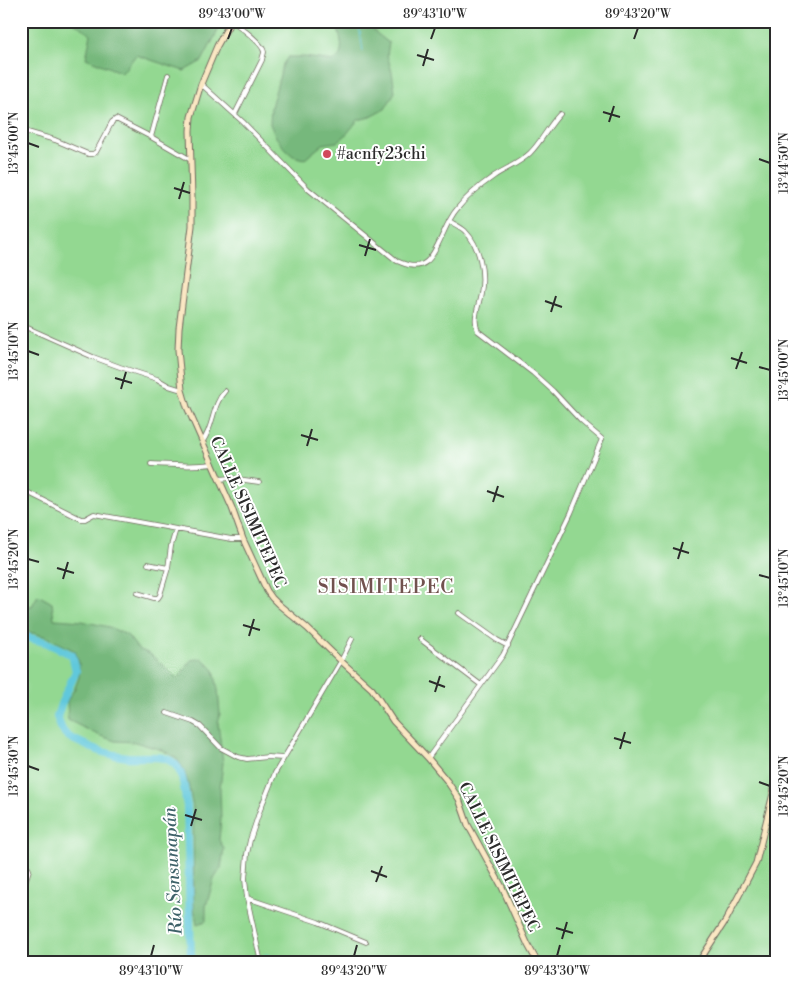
<svg xmlns="http://www.w3.org/2000/svg" width="798" height="984" font-family="'Libre Bodoni',serif">
<rect width="100%" height="100%" fill="#fff"/>
<filter id="ink" filterUnits="userSpaceOnUse"><feTurbulence type="fractalNoise" baseFrequency=".02" numOctaves="2"/><feDisplacementMap in="SourceGraphic" scale="10" xChannelSelector="R" yChannelSelector="G"/><feConvolveMatrix kernelMatrix="1 2 1 2 8 2 1 2 1" color-interpolation-filters="sRGB"/></filter>
<filter id="wash" filterUnits="userSpaceOnUse"><feTurbulence type="fractalNoise" baseFrequency=".0096" numOctaves="4" result="noise"/><feDisplacementMap in="SourceGraphic" scale="20" xChannelSelector="R" yChannelSelector="G"/><feGaussianBlur stdDeviation="1.12" result="paint"/><feColorMatrix in="noise" values="0 0 0 0 0 0 0 0 0 0 0 0 0 0 0 0 0 1.4 0 .05"/><feComposite in="paint" operator="in"/></filter>
<g filter="url(#wash)">
<rect width="100%" height="100%" fill="#f3dcbe"/>
<path fill="#93d891" stroke="#5f825e" d="M21 21H777V963H21Z"/>
<path fill="#76b87b" stroke="#507253" d="M71 21H223L202 61 184 71 136 55 122 73 86 58 91 34Z
M333 21H368L375 32 389 43 387 55 392 72 395 92 385 109 370 117 358 120 345 136 337 142 323 144 305 159 293 156 285 149 276 137 270 124 271 107 278 82 283 64 288 57H304L334 61C335 61 340 55 340 55 344 45 339 29 333 21Z
M21 178 31 182 22 204H21Z
M38 595 52 603 54 619 82 621 109 627 127 635 138 649 150 654 178 679 191 660 202 658 214 670 218 690 220 714 218 723 223 762 220 789 221 819 219 840 224 849 221 868 214 879 206 906V921L197 924 194 908 193 808 188 783 183 768 176 758 162 750 135 742 115 741 98 735 68 720 67 701 75 688 79 677V663L75 651 47 637 21 630V606H32Z"/>
<g fill="none" stroke-linecap="round" stroke-linejoin="round">
<path stroke="#60c8dc" stroke-width="1" d="M357 21 360 32 363 51
M265 954 272 956 273 963"/>
<path stroke="#60c8dc" stroke-width="8" d="M21 636 45 642 72 655 76 671 61 704 57 717C59 721 60 727 63 731 66 736 74 740 79 742 94 750 110 755 127 757 143 759 167 751 178 768 185 779 184 793 187 806L191 961 193 963"/>
</g>
</g>
<g filter="url(#ink)">
<g fill="none" stroke-linecap="round" stroke-linejoin="round">
<defs>
<path id="street" d="M232 21C240 27 263 43 264 52 264 54 262 58 262 60L235 114
M201 84 243 122 308 189 397 261C406 265 417 269 426 262 438 253 445 222 457 209 467 196 481 185 494 176 506 168 520 163 530 153 542 141 549 125 560 114
M24 131 55 140 88 154H93L96 152 112 122 116 119 151 137 191 160
M151 137 168 75
M776 223H777
M21 325 93 357 120 367 157 379 169 386 182 390
M203 441C214 426 212 405 225 391
M151 464C172 465 192 467 213 464
M220 479 230 478 259 482
M21 489 81 519H85L94 514 231 539H243
M148 564 168 568
M137 593 154 598H158L160 595 168 568 171 546 176 529
M459 613 497 640 508 646
M420 639 481 685
M167 713 193 722 200 726 221 748 238 757 247 759 268 757 283 758
M428 758 503 655 571 513 602 439 581 421 553 391 533 373 478 331C472 319 479 306 481 293 485 273 480 246 465 231 461 227 454 224 449 221
M21 865 28 868 29 870 21 895
M247 898 318 922 366 942
M260 958 247 898 245 879 247 854 250 840 260 810 275 773 341 661 352 639"/>
<path id="secondary" d="M231 21 217 46 201 84 191 117 190 131 192 197V226L179 328 178 350 182 390 187 407 232 508 243 539 267 591 272 598 278 604 307 628 341 661 372 689 393 721 428 758 447 781 459 799 468 825 502 887 528 945 538 963
M698 963 726 920 756 863 777 777"/>
</defs>
<use href="#street" stroke="#71695e" stroke-width="5.5"/>
<use href="#secondary" stroke="#71695e" stroke-width="7"/>
<use href="#street" stroke="#fff" stroke-width="4"/>
<use href="#secondary" stroke="#fae7c3" stroke-width="5"/>
</g>
</g>
<path fill="none" stroke="#2b2b2b" stroke-width="2" d="M228 39 232 28M431 39 435 28M634 39 638 28M417 55 434 60M423 66 428 49M603 112 620 117M609 122 614 106M28 143 39 147M759 159 770 163M174 188 190 193M179 199 184 182M359 245 376 250M365 256 370 239M545 301 562 307M551 312 556 296M28 351 39 355M731 358 747 363M759 367 770 370M736 369 742 352M115 378 132 383M121 389 126 372M301 435 318 440M307 446 312 429M487 491 504 497M493 502 498 486M673 548 689 553M28 559 39 562M678 559 683 542M57 568 74 573M759 575 770 578M63 579 68 562M243 625 260 630M249 636 254 619M429 681 445 687M435 692 440 676M614 738 631 743M620 749 625 732M28 766 39 770M759 782 770 786M185 815 202 820M191 826 196 809M371 871 387 877M376 882 382 866M556 928 573 933M562 939 567 922M151 956 154 945M354 956 357 945M557 956 560 945"/>
<circle fill="#d1495b" stroke="#fff" stroke-width="2" cx="327" cy="154" r="5"/>
<g text-anchor="middle" dominant-baseline="central" stroke-width="4" stroke-linejoin="round" paint-order="stroke">
<g font-size="16" fill="#2b2b2b" stroke="#fff" text-anchor="start">
<text x="337" y="154">#acnfy23chi</text>
</g>
<g font-size="16" fill="#2b2b2b" stroke="#fff">
<text transform="translate(248 512) rotate(66)">CALLE SISIMITEPEC</text>
<text transform="translate(499 857) rotate(64)">CALLE SISIMITEPEC</text>
</g>
<g font-size="18" font-style="italic" fill="#3e6269" stroke="#fff">
<text transform="translate(173 871) rotate(-93)">Río Sensunapán</text>
</g>
<g font-size="19" letter-spacing="1" fill="#71524e" stroke="#fff">
<text x="386" y="587">SISIMITEPEC</text>
</g>
</g>
<rect width="798" height="984" fill="none" stroke="#fff" stroke-width="55"/>
<rect x="28" y="28" width="742" height="928" fill="none" stroke="#2b2b2b" stroke-width="2"/>
<g font-size="12" text-anchor="middle" fill="#2b2b2b">
<text x="232" y="18">89°43'00"W</text>
<text x="435" y="18">89°43'10"W</text>
<text x="638" y="18">89°43'20"W</text>
<text transform="translate(14 143) rotate(-90)" y="4">13°45'00"N</text>
<text transform="translate(784 163) rotate(-90)" y="4">13°44'50"N</text>
<text transform="translate(14 351) rotate(-90)" y="4">13°45'10"N</text>
<text transform="translate(784 370) rotate(-90)" y="4">13°45'00"N</text>
<text transform="translate(14 559) rotate(-90)" y="4">13°45'20"N</text>
<text transform="translate(784 578) rotate(-90)" y="4">13°45'10"N</text>
<text transform="translate(14 766) rotate(-90)" y="4">13°45'30"N</text>
<text transform="translate(784 786) rotate(-90)" y="4">13°45'20"N</text>
<text x="151" y="975">89°43'10"W</text>
<text x="354" y="975">89°43'20"W</text>
<text x="557" y="975">89°43'30"W</text>
</g>
</svg>
